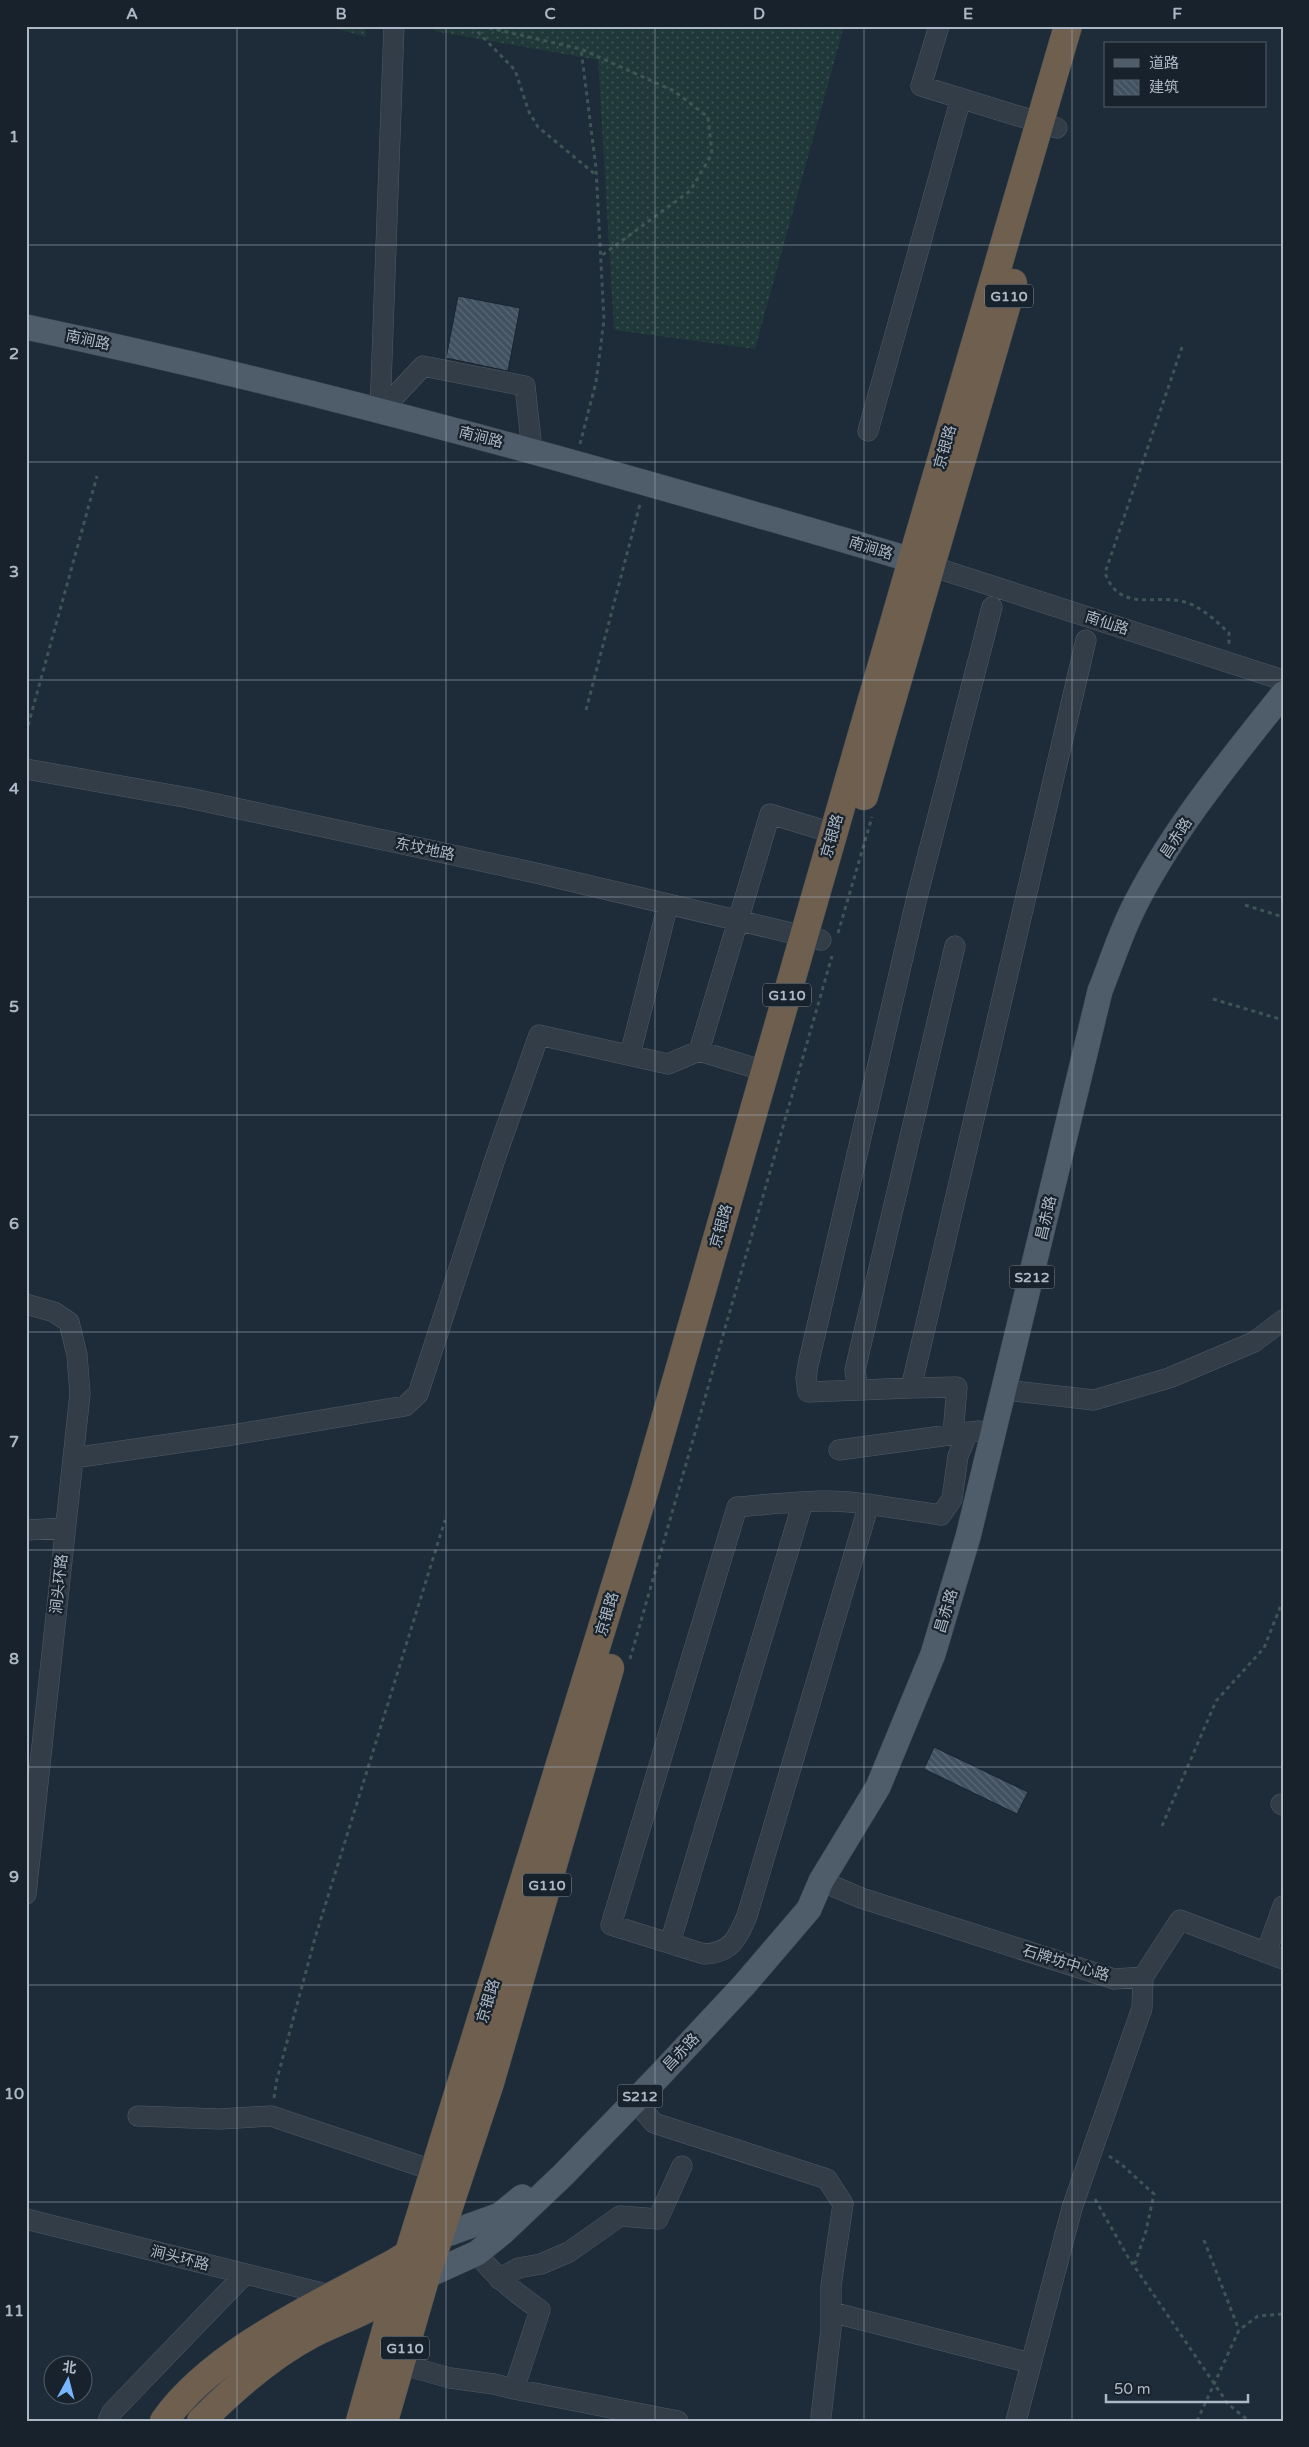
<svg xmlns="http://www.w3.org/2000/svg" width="1309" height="2447" font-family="'Varela Round','Noto Sans SC',sans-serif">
<defs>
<pattern id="grass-dots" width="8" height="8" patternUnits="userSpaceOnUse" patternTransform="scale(1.25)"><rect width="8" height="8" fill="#203839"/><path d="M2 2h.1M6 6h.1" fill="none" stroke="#3e5354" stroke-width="1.8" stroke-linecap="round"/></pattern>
<pattern id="building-back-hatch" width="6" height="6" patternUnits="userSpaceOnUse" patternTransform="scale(1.25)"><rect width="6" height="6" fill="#415160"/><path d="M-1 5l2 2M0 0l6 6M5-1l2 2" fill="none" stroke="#5a6875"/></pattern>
</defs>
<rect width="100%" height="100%" fill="#1e2b38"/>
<path fill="url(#grass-dots)" d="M327 26H365L366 37Z
M434 26H844L755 349 614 330 598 60 434 31Z"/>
<path fill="url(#building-back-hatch)" stroke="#19242f" d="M458 296 520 308 508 371 446 358Z
M934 1747 1028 1792 1017 1814 924 1769Z"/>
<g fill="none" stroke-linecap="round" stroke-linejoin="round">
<defs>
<path id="minor" d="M939 26 921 86 1057 128
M380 412 394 26
M380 412 423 366 525 386 532 450
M868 431 961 98
M918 562 1283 680
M992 607 917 897 808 1365 806 1378 808 1392 911 1388 1086 640
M26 769 189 798 536 873 821 940
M630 1055 668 904
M765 1071 699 1051 770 814 833 833
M26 1304 54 1312 69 1322 77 1355 80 1394 26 1894
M911 1388 957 1387 953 1434
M858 1390 855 1370 955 946
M1005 1390 1094 1400 1169 1378 1254 1342 1283 1320
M839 1450 979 1431
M73 1458 232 1435 405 1406 418 1394 496 1156 539 1035 668 1064 699 1051
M869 1504 747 1916C737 1939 731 1953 704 1954L611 1925 737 1507C774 1504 812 1499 849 1502 880 1505 910 1511 941 1515L952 1499 958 1456 968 1432
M26 1530 65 1528
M1281 1804 1283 1805
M821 1881 861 1898 1114 1979 1143 1977 1180 1920 1283 1959
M670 1943 803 1502
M1266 1953 1283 1906
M635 2101 654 2123 827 2179 843 2204 831 2286V2329L821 2417
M138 2116 219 2119 271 2116 435 2171
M26 2219 334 2296
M499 2279 518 2268 541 2264 569 2252 620 2216 658 2219 682 2166
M831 2312 1030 2363
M400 2364 450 2378 494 2384 514 2389 540 2310C516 2293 495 2277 477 2253
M514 2389 678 2421
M108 2421 112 2412 245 2274
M1016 2421 1072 2208 1142 2008 1143 1977"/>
<path id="major" d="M26 327C325 390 619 474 912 560
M424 2245 439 2237 500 2215 522 2197
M413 2282 477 2253 503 2232 563 2175 659 2076 744 1985 809 1909 821 1881 878 1787 933 1654 968 1537 1100 991C1110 966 1119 938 1131 913 1169 834 1228 763 1283 694"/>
<path id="highway" d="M864 796 1013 283
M164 2421C213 2351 321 2303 394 2263L410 2253
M201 2421C234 2388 270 2356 312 2334 340 2320 371 2310 397 2291
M360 2421 397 2291 645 1489 912 560 1068 26
M384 2421 426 2276 490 2083 610 1668"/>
</defs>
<use href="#minor" stroke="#4f5b66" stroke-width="21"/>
<use href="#major" stroke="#3b4652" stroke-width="26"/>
<use href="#highway" stroke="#3c4853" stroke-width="29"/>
<path stroke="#3e5556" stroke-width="3" stroke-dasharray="4 4" stroke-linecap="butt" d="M472 26 515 70 529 112 538 127 596 175
M481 26 581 49 674 91 708 117 712 154 690 191 601 256
M1182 347 1105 573C1121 615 1156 592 1188 603 1204 609 1217 622 1229 633V644
M580 444 596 382 604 320 596 168 581 49
M586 710 640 504
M26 733 97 476
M1245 905 1283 917
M838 933 872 817
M1213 999 1283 1020
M630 1659 832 956
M1162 1826 1216 1701 1264 1648 1283 1600
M274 2098 277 2079 315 1938 445 1520
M1109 2156 1121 2164 1154 2194 1146 2231 1134 2266
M1095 2199 1128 2257 1228 2404 1249 2421
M1204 2240 1239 2330
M1197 2421 1239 2330 1258 2316 1283 2314"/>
<use href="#minor" stroke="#323d48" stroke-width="20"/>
<use href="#major" stroke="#4f5c69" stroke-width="25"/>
<use href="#highway" stroke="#6f5f4e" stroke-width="28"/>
</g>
<path fill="none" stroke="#acb8c5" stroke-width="1" stroke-opacity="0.55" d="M237 26V2421M446 26V2421M655 26V2421M864 26V2421M1072 26V2421M26 245H1283M26 462H1283M26 680H1283M26 897H1283M26 1115H1283M26 1332H1283M26 1550H1283M26 1767H1283M26 1985H1283M26 2202H1283"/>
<g text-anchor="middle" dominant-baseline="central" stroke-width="4.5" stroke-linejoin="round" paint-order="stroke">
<g fill="#18222c" stroke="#808b97" stroke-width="1">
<rect x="985" y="284.5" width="48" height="23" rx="4"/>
<rect x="763" y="983.5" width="48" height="23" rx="4"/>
<rect x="1009.5" y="1265.5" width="45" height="23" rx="4"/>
<rect x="523" y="1873.5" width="48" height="23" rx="4"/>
<rect x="617.5" y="2084.5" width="45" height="23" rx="4"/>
<rect x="381" y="2336.5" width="48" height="23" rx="4"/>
</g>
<g font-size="14" font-weight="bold" fill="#acb8c5">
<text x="1009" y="296">G110</text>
<text x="787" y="995">G110</text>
<text x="1032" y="1277">S212</text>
<text x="547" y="1885">G110</text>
<text x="640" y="2096">S212</text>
<text x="405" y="2348">G110</text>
</g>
<g font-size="15" fill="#acb8c5" stroke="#18222c">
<text transform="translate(88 340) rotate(12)">南涧路</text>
<text transform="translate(481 437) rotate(14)">南涧路</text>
<text transform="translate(945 447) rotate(-74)">京银路</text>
<text transform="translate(871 548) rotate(17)">南涧路</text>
<text transform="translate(1107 623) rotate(18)">南仙路</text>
<text transform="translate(832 836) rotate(-74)">京银路</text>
<text transform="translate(1176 838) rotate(-57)">昌赤路</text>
<text transform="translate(425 849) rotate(12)">东坟地路</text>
<text transform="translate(1046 1218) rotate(-77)">昌赤路</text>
<text transform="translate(721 1226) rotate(-74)">京银路</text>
<text transform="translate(59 1584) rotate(-84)">涧头环路</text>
<text transform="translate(946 1611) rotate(-73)">昌赤路</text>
<text transform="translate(607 1614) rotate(-73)">京银路</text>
<text transform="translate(1066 1963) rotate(17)">石牌坊中心路</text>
<text transform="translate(488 2001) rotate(-73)">京银路</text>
<text transform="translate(681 2052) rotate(-47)">昌赤路</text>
<text transform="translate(180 2258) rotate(14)">涧头环路</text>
</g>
</g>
<rect width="1309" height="2447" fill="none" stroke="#18222c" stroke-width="55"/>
<rect x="1104" y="42" width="162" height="65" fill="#18222c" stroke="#535e69"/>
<rect x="1114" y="59" width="25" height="8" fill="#4f5c69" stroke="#535e69"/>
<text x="1149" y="68" font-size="15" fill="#acb8c5">道路</text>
<rect x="1114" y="80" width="25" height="15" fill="url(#building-back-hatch)" stroke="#535e69"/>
<text x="1149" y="92" font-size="15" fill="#acb8c5">建筑</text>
<g transform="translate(68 2380) rotate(7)"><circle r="24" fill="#18222c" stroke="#535e69"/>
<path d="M0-4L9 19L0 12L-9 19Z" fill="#77b6ff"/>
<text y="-8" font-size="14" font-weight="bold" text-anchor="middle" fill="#acb8c5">北</text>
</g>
<path d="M1106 2394v8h142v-8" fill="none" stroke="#acb8c5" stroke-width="2.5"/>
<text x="1114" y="2394" font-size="15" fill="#acb8c5" stroke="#18222c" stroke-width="4" paint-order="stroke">50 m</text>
<rect x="28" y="28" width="1254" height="2392" fill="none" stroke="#acb8c5" stroke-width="2"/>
<g font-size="16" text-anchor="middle" font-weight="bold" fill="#acb8c5">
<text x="132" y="19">A</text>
<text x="341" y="19">B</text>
<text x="550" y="19">C</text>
<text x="759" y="19">D</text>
<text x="968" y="19">E</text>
<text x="1177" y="19">F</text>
<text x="14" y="142">1</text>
<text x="14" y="359">2</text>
<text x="14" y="577">3</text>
<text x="14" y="794">4</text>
<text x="14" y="1012">5</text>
<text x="14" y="1229">6</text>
<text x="14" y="1447">7</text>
<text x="14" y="1664">8</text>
<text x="14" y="1882">9</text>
<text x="14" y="2099">10</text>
<text x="14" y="2316">11</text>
</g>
</svg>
